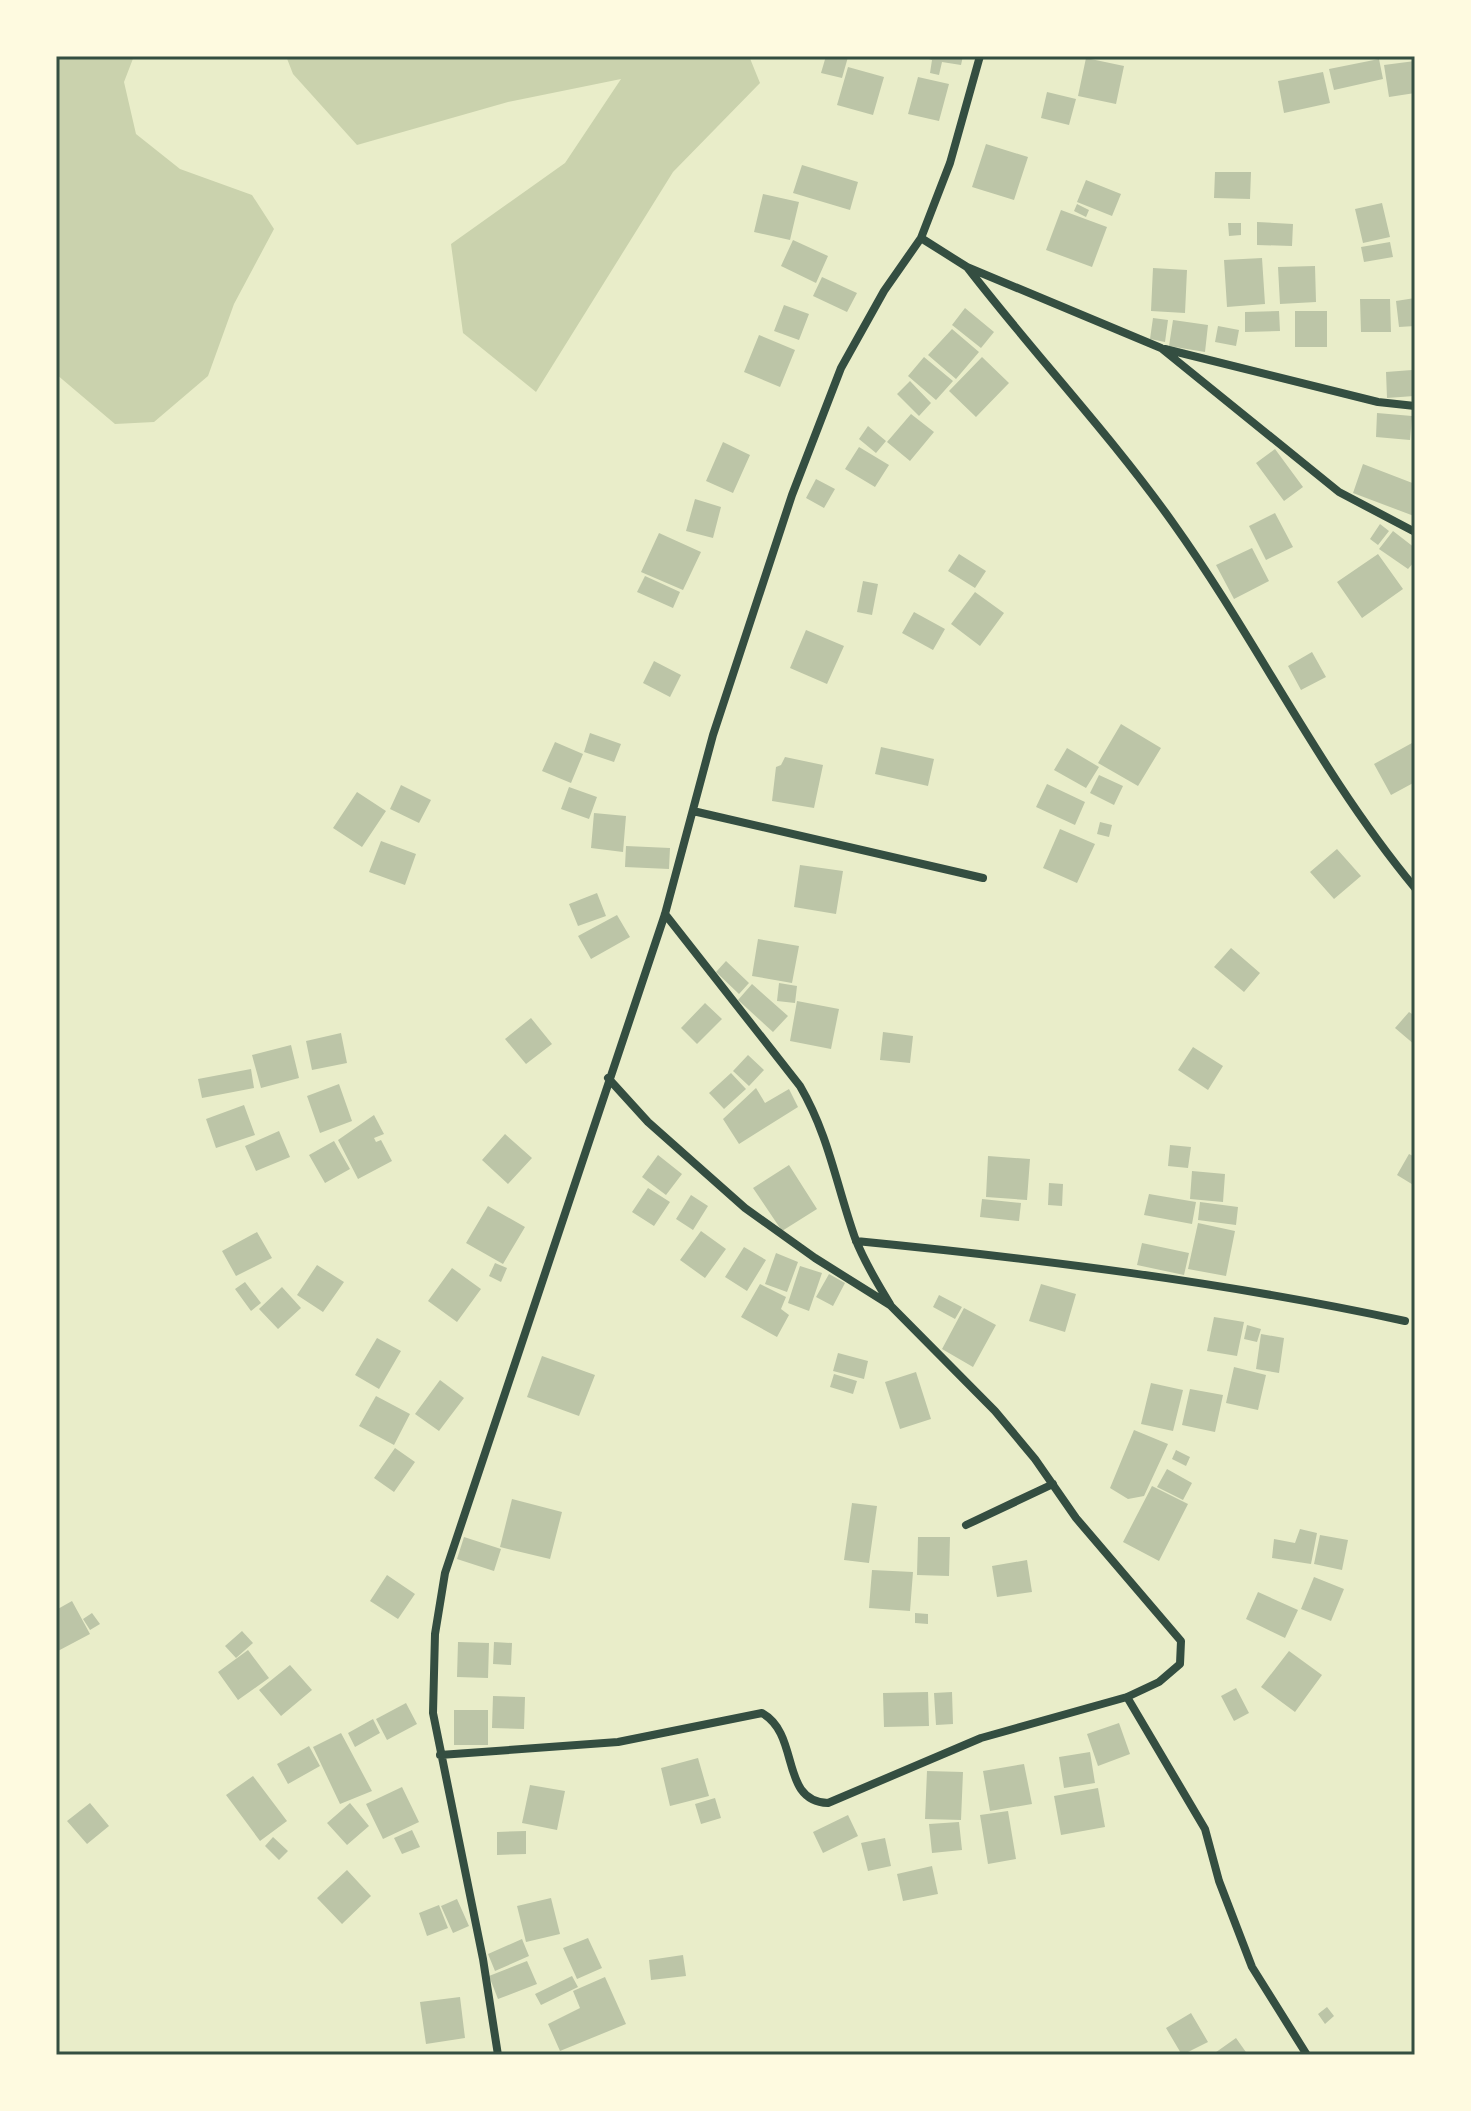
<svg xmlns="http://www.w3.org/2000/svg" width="1471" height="2111" font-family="Arial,sans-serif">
<rect width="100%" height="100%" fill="#e9edc9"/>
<path fill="#cad2ad" d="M56 56H134L124 82 136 134 180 169 252 195 274 229 234 304 208 376 154 422 115 424 56 374Z
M286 56H749L760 83 673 172 536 392 463 333 451 244 565 163 621 79 508 102 357 145 293 74Z"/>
<path fill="#bcc5a7" d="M826 56 848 57 842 78 821 73Z
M919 56H963L961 65 942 62 939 75 930 73 932 60Z
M1086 58 1124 66 1116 104 1078 96Z
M1379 59 1383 79 1334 90 1329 69Z
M1415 61V93L1389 97 1384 65Z
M848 67 884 77 873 115 837 105Z
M1323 72 1330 103 1284 113 1278 81Z
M918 77 949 84 939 121 908 114Z
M1047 92 1076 99 1069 125 1041 118Z
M986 144 1028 157 1014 200 972 187Z
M802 165 858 182 850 210 793 193Z
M1215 172H1251L1250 199 1214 198Z
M1086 180 1121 194 1112 216 1077 202Z
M763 194 799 202 790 240 754 232Z
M1382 203 1390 237 1363 243 1355 209Z
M1077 204 1089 210 1086 217 1074 211Z
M1061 210 1107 227 1092 267 1046 250Z
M1257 222 1293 224 1292 246 1257 245Z
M1228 223H1241V235L1229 236Z
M793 240 828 256 816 283 781 266Z
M1390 242 1393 257 1364 262 1361 247Z
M1262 258 1265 304 1227 307 1224 260Z
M1315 266 1316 302 1280 304 1278 267Z
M1153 268 1187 270 1185 313 1151 311Z
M822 277 857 293 847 312 813 296Z
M1415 298V326L1399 327 1396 301Z
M1360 299H1390L1391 332H1361Z
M784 305 809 314 799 340 774 331Z
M965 308 994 332 981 348 952 325Z
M1279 311 1280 331 1245 332V312Z
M1295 311H1327V347H1295Z
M1153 318 1168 320 1165 342 1150 339Z
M1173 320 1208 325 1205 352 1169 346Z
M1218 326 1239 330 1236 346 1215 342Z
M952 329 979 352 956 379 928 355Z
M759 335 795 350 780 387 744 372Z
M924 357 953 381 936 400 908 376Z
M982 357 1009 383 976 417 949 391Z
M1412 370 1414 396 1387 398 1386 372Z
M910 381 931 403 919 416 897 394Z
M1377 413 1412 416 1410 440 1376 437Z
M911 414 934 432 910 461 887 442Z
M868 426 886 441 876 453 859 439Z
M723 442 750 455 733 493 706 481Z
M859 447 889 465 875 487 845 469Z
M1275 449 1303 487 1284 501 1256 463Z
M1363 464 1415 484 1414 516 1353 493Z
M816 479 835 489 824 508 806 498Z
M695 499 721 507 713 538 686 531Z
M1275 513 1293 547 1266 560 1249 526Z
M1380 524 1389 531 1378 545 1370 539Z
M1393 531 1415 548V561L1408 569 1379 549Z
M659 533 701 552 683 590 641 572Z
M1252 548 1269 581 1234 599 1216 565Z
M959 554 986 571 975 588 948 571Z
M1378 554 1403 589 1362 618 1337 582Z
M645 576 680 592 673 608 637 592Z
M863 581 878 584 872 615 857 612Z
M975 592 1004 613 980 646 951 624Z
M914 612 945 629 933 650 902 633Z
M806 630 844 646 827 684 790 668Z
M1312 652 1326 677 1301 690 1288 666Z
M654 661 681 675 670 697 643 683Z
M1121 724 1161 748 1138 786 1098 763Z
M590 733 621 744 614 762 584 752Z
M555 742 583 754 571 783 542 771Z
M1412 743 1415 749V782L1391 795 1374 764Z
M881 747 934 759 928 786 875 774Z
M1067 748 1099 767 1086 788 1054 770Z
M785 757 823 765 814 808 772 801 776 767 781 765Z
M1099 775 1123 786 1114 805 1090 793Z
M1047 784 1085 802 1075 825 1036 807Z
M401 785 431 800 419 823 390 809Z
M569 787 597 797 589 819 561 809Z
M357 792 386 811 362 847 333 828Z
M594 813 626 816 623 852 591 848Z
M1100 822 1112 825 1109 837 1097 834Z
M1060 829 1095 844 1077 883 1043 868Z
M381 841 416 854 405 885 369 872Z
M626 846 670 848 669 869 625 867Z
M1337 849 1361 876 1334 899 1310 872Z
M800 865 843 871 836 914 794 907Z
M597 893 606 916 578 926 569 904Z
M617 915 630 937 591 959 578 936Z
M758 939 799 946 792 983 752 976Z
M1231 948 1260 973 1244 992 1214 967Z
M726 961 749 983 739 994 716 972Z
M779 983 797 986 795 1003 777 1001Z
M752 984 788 1016 773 1032 738 1000Z
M797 1001 839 1009 831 1049 790 1041Z
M705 1003 722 1019 697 1044 681 1028Z
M1409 1012 1415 1016V1045L1395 1028Z
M531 1018 552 1044 526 1064 505 1039Z
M883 1032 913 1036 910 1063 880 1060Z
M341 1033 347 1063 312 1070 306 1041Z
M291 1045 299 1078 261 1088 252 1055Z
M1193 1047 1223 1066 1208 1090 1178 1070Z
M748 1055 764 1070 749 1086 733 1071Z
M251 1069 254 1088 202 1098 198 1079Z
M731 1073 746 1089 724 1109 709 1093Z
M339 1084 352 1121 320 1133 307 1096Z
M756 1088 765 1103 789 1089 798 1107 739 1144 723 1119Z
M244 1105 255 1135 216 1148 206 1119Z
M374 1115 384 1134 374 1138 376 1142 381 1140 392 1161 358 1179 338 1140Z
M279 1131 290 1157 256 1171 245 1146Z
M505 1134 532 1158 508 1184 482 1160Z
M334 1141 350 1169 325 1183 309 1155Z
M1170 1145 1191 1147 1188 1168 1168 1166Z
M1409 1154 1415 1157V1186L1397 1175Z
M658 1155 682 1174 666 1195 642 1177Z
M988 1156 1030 1159 1027 1200 986 1197Z
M789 1165 817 1209 782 1231 753 1188Z
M1192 1171 1225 1174 1223 1202 1190 1199Z
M1049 1183 1063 1184 1062 1206 1048 1205Z
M648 1188 670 1202 654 1226 632 1212Z
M1149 1194 1196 1202 1192 1224 1144 1215Z
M691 1195 708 1206 693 1230 676 1219Z
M982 1199 1021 1203 1019 1221 980 1217Z
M1200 1202 1238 1207 1236 1225 1198 1220Z
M488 1206 525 1227 503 1264 466 1243Z
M1198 1223 1235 1231 1226 1276 1188 1269Z
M701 1231 726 1249 705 1278 680 1260Z
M257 1232 272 1258 236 1276 222 1251Z
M1142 1243 1189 1253 1184 1275 1137 1265Z
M744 1247 766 1260 747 1291 725 1277Z
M776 1253 798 1262 787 1292 765 1284Z
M495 1263 507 1268 501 1282 489 1276Z
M317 1265 344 1282 323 1312 297 1295Z
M800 1266 822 1273 809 1311 788 1303Z
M452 1268 481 1289 457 1322 428 1301Z
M829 1274 845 1283 833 1306 816 1297Z
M245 1282 261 1303 251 1311 235 1289Z
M760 1284 786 1297 781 1309 789 1315 777 1337 741 1317Z
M1041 1284 1076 1294 1065 1332 1029 1321Z
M282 1287 301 1308 278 1329 259 1309Z
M939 1295 962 1307 955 1319 933 1307Z
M964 1308 996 1325 973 1367 942 1349Z
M1214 1317 1244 1322 1237 1356 1207 1351Z
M1247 1325 1261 1329 1257 1342 1244 1339Z
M1261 1334 1284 1338 1279 1373 1256 1369Z
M377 1338 401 1351 379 1389 355 1375Z
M838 1353 868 1361 864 1379 833 1371Z
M542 1356 595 1375 579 1416 527 1397Z
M1234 1367 1266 1375 1258 1410 1226 1403Z
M916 1372 931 1419 900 1429 885 1382Z
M834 1374 857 1381 853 1394 830 1387Z
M440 1380 464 1398 439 1431 415 1414Z
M1151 1383 1183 1390 1173 1431 1141 1424Z
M1190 1389 1223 1395 1215 1432 1182 1425Z
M376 1396 410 1414 394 1445 359 1426Z
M1134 1430 1168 1444 1144 1496 1128 1499 1110 1488Z
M395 1448 415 1462 394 1492 374 1478Z
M1176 1450 1190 1457 1186 1466 1172 1459Z
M1167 1469 1192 1483 1183 1500 1157 1487Z
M1152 1486 1188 1504 1159 1561 1123 1542Z
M512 1499 562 1512 550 1559 500 1547Z
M852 1503 877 1506 869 1563 844 1560Z
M1300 1529 1317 1533 1311 1564 1272 1558 1274 1539 1295 1543Z
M1320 1535 1348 1540 1342 1570 1314 1564Z
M464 1537 501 1549 494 1571 457 1559Z
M918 1537H950L949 1576 917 1575Z
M1027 1560 1032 1592 997 1597 992 1566Z
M872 1570 913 1572 910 1611 869 1608Z
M387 1575 415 1594 398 1619 370 1601Z
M1314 1577 1344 1589 1331 1621 1301 1609Z
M1258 1592 1298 1610 1285 1638 1246 1619Z
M72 1601 90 1634 56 1652V1610Z
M92 1613 100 1624 90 1630 83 1619Z
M915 1613 928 1614V1624L915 1623Z
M242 1631 253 1643 236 1658 225 1646Z
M458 1642 489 1643 488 1678 457 1677Z
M494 1642 512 1643 511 1665 493 1664Z
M248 1650 269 1678 238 1700 218 1672Z
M1289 1651 1322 1675 1295 1712 1261 1687Z
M290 1665 312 1690 281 1716 259 1690Z
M1236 1688 1249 1713 1234 1721 1221 1696Z
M928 1692 929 1726 884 1727 883 1693Z
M952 1692 953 1724 936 1725 934 1693Z
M493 1696 525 1697 524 1729 492 1728Z
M406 1703 417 1724 387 1740 376 1719Z
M454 1710H488V1745H454Z
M373 1719 380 1733 355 1747 348 1733Z
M1119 1723 1130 1754 1098 1766 1087 1734Z
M341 1733 372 1791 340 1804 313 1747Z
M309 1746 320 1766 288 1784 277 1764Z
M1090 1752 1095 1783 1064 1788 1059 1757Z
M698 1758 709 1796 670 1806 661 1768Z
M1024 1764 1032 1804 990 1811 983 1771Z
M927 1771 963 1772 961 1820 925 1819Z
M253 1776 287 1821 260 1841 226 1795Z
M530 1785 565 1791 557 1830 522 1823Z
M402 1787 419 1822 383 1839 366 1804Z
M1098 1788 1105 1827 1061 1835 1054 1796Z
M715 1798 721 1818 701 1824 695 1804Z
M90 1803 109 1826 87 1844 67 1821Z
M350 1803 369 1826 347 1845 327 1823Z
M1008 1811 1016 1859 988 1864 980 1815Z
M848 1815 858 1836 823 1853 813 1832Z
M959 1822 962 1850 932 1853 929 1824Z
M412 1830 420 1847 402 1854 394 1838Z
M526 1831V1854L497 1855V1832Z
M273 1837 288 1851 279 1860 265 1846Z
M885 1838 891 1866 868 1871 861 1843Z
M932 1866 938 1894 903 1901 897 1874Z
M347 1870 371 1896 342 1924 317 1898Z
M551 1898 560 1934 526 1942 517 1906Z
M457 1899 469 1926 453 1933 441 1906Z
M439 1905 448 1928 427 1936 419 1913Z
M588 1938 602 1968 577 1979 563 1948Z
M522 1939 529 1956 495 1971 488 1954Z
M683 1955 686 1976 651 1980 649 1960Z
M527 1961 537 1984 498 1999 489 1976Z
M572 1976 578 1987 541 2005 535 1994Z
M605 1977 626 2024 560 2051 548 2024 580 2008 573 1991Z
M460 1997 465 2038 426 2044 420 2002Z
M1327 2007 1334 2016 1325 2024 1318 2014Z
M1191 2013 1208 2042 1182 2055 1166 2028Z
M1236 2038 1248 2055H1212Z"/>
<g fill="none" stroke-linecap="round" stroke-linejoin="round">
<path stroke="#344e41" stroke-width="8" d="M921 238 967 267 1161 348 1339 492 1415 532
M967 267C1034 354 1110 434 1173 523 1258 642 1321 775 1415 888
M1165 349 1378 402 1415 406
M693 811 983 878
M665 914 800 1086C829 1136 836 1184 855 1238 864 1261 877 1283 890 1304
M856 1241C1040 1259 1224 1282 1405 1321
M966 1525 1053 1484
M1127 1697 1205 1829 1219 1881 1252 1967 1307 2055
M440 1755 618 1742 762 1713C801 1735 779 1801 828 1803L981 1738 1127 1697 1159 1682 1180 1664 1181 1641 1076 1518 1035 1459 995 1411 890 1305 815 1258 745 1208 648 1122 608 1078
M498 2055 483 1959 433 1713 435 1634 445 1573 665 914 713 735 792 495 841 368 884 291 921 238 950 163 980 56"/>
</g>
<rect width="1471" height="2111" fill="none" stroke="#fefae0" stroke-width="116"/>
<rect x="58" y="58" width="1355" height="1995" fill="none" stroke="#344e41" stroke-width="3"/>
</svg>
